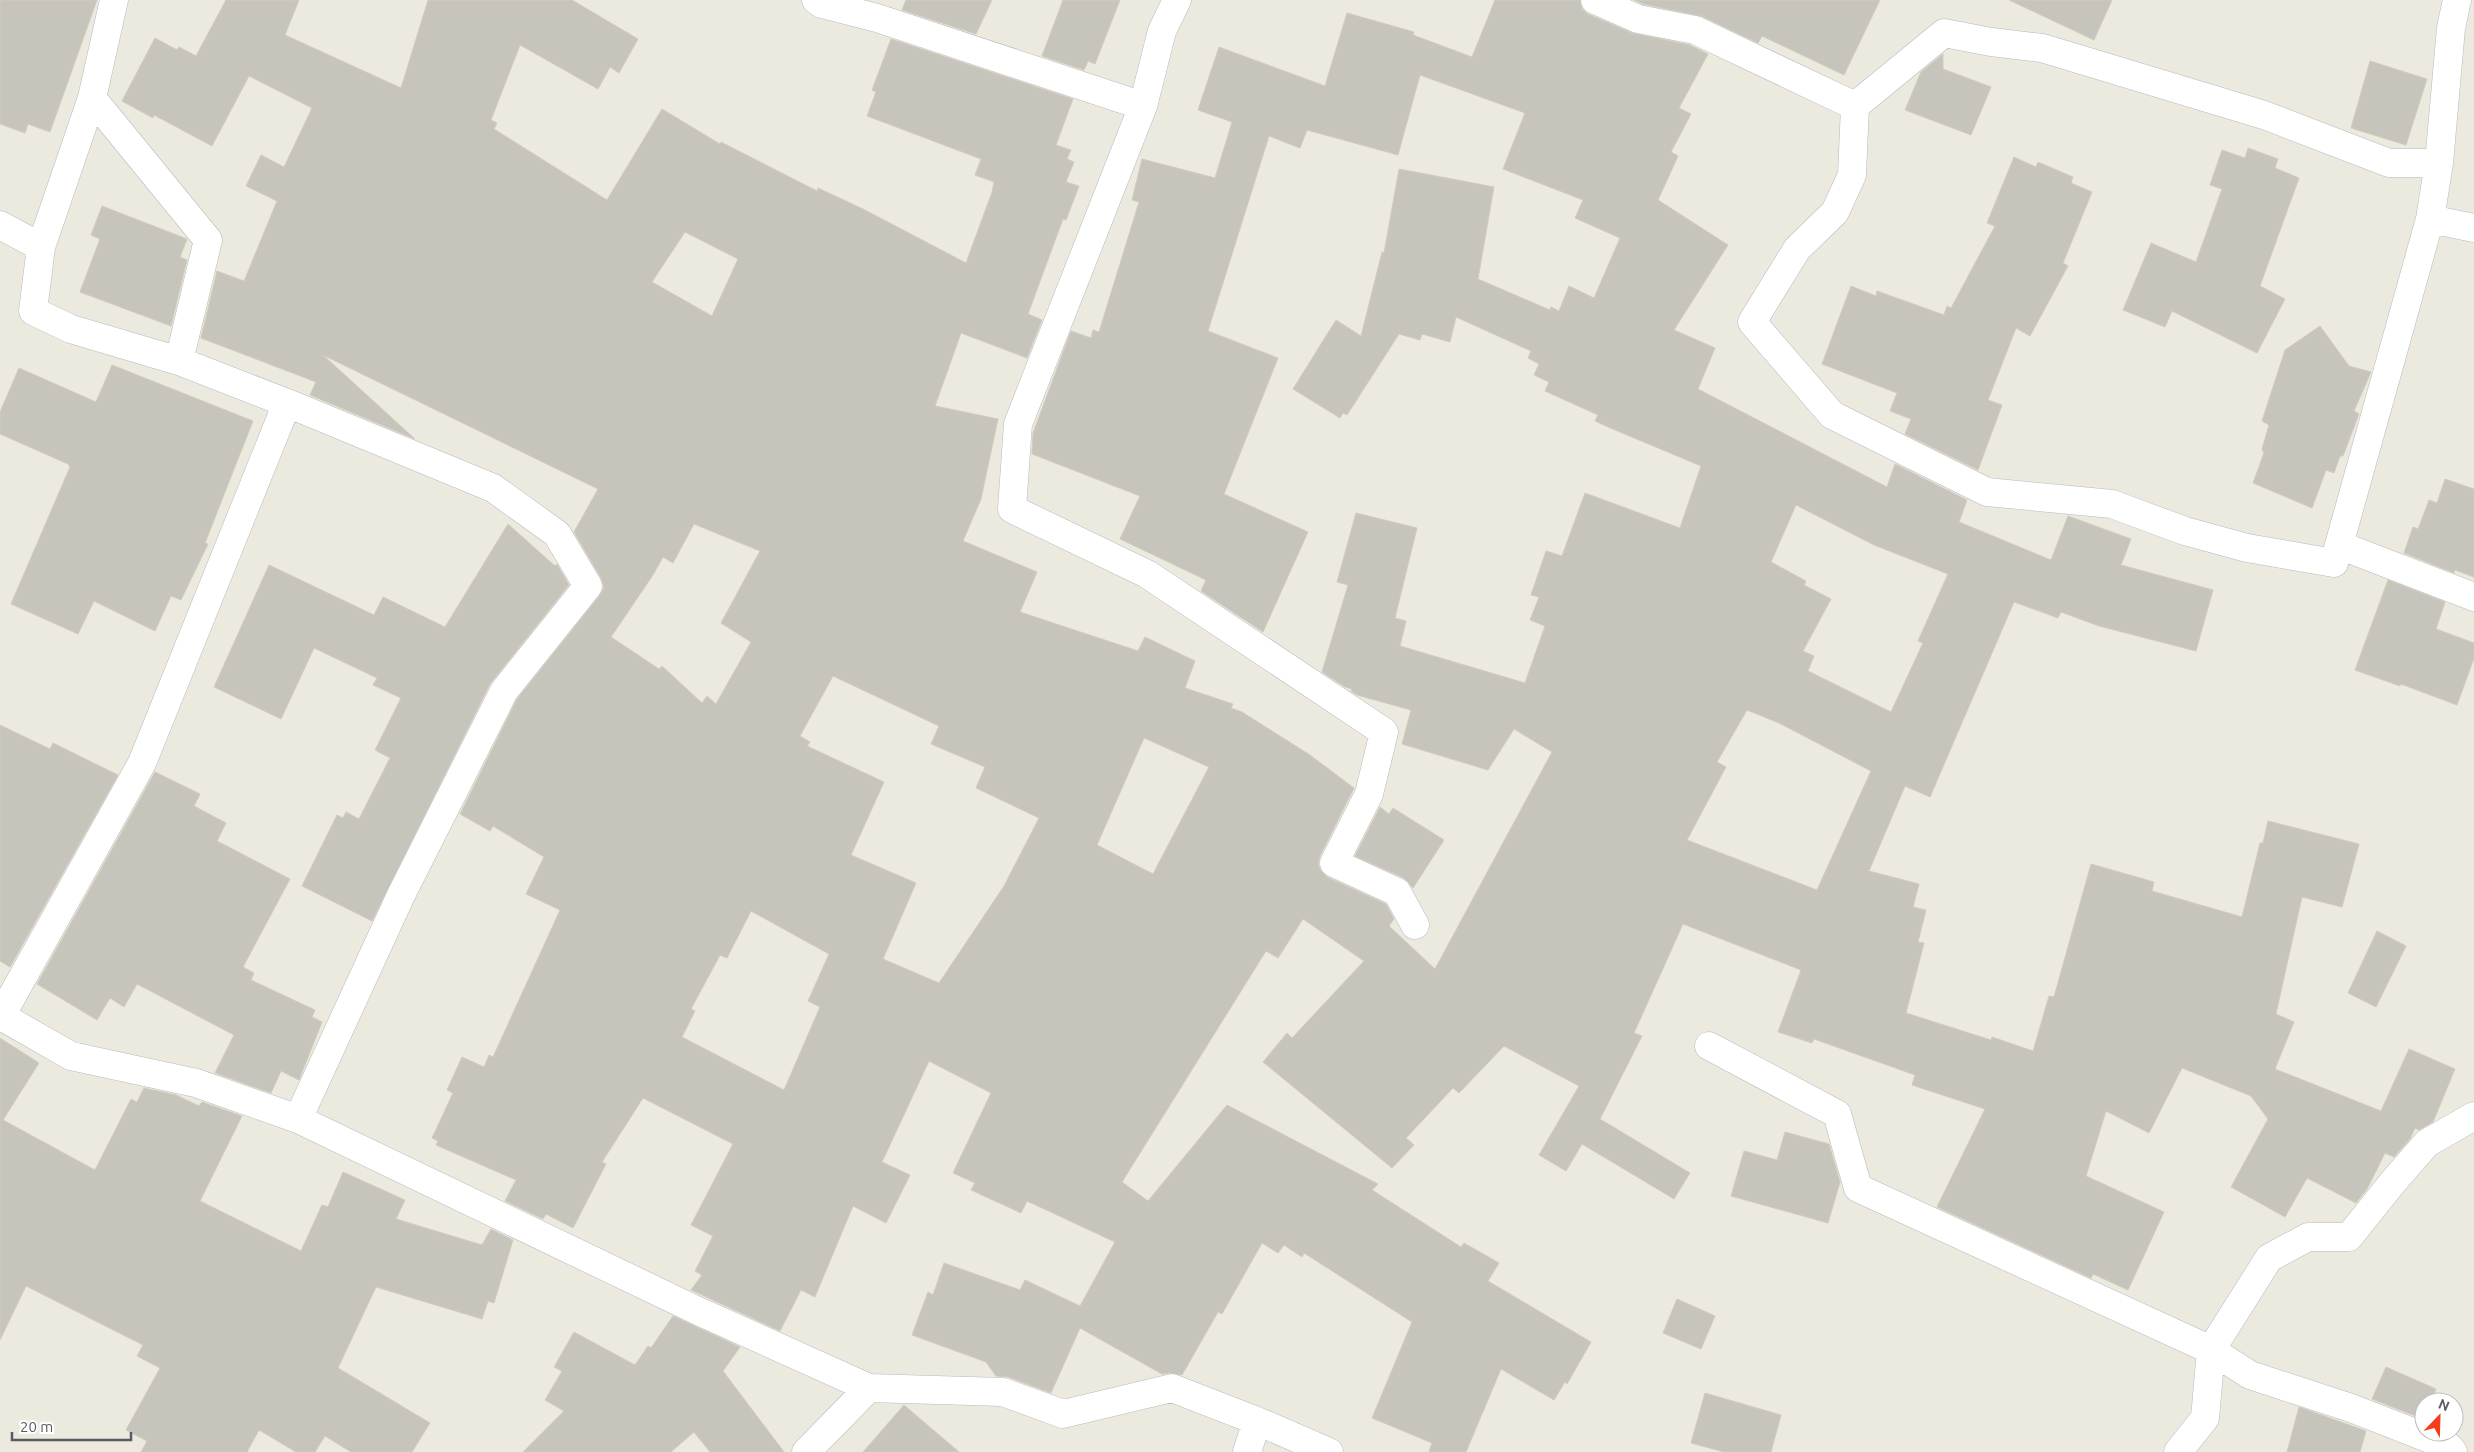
<svg xmlns="http://www.w3.org/2000/svg" width="2474" height="1452" font-family="Ubuntu,sans-serif">
<rect width="100%" height="100%" fill="#eceade"/>
<path fill="#c7c4bb" stroke="#d1ccbc" fill-rule="evenodd" d="M0 0H97L50 132 28 124 25 133 0 124Z
M226 0H299L285 35 401 88 428 0H572L638 39 619 73 610 67 598 89 520 45 491 120 497 123 494 129 607 200 662 109 720 144 721 142 817 191 818 188 863 209 966 263 992 192 994 182 975 175 981 159 867 116 876 92 872 90 891 39 1073 99 1056 145 1071 150 1067 159 1074 162 1066 182 1079 186 1066 220 1063 219 1028 314 1042 320 1027 358 961 333 935 406 998 419 981 499 963 541 1037 572 1020 612 1138 651 1145 637 1195 661 1185 688 1233 704 1231 708 1242 712 1310 755 1354 788 1320 856 1318 864 1321 871 1327 877 1386 904 1394 919 1389 926 1435 969 1552 752 1514 729 1488 770 1402 744 1411 710 1357 695 1351 691 1352 689 1345 687 1322 672 1348 585 1337 582 1356 513 1417 528 1395 618 1406 621 1400 646 1525 683 1545 626 1530 620 1539 597 1531 595 1546 551 1562 556 1585 493 1680 528 1701 466 1608 427 1595 421 1598 415 1545 391 1549 382 1534 375 1539 364 1528 358 1531 351 1456 317 1450 342 1422 334 1420 340 1399 334 1347 415 1343 413 1340 418 1293 389 1336 320 1361 336 1382 252 1384 253 1399 169 1494 187 1478 279 1550 310 1551 307 1559 311 1569 286 1594 298 1620 238 1575 218 1583 200 1503 169 1525 113 1420 75 1398 155 1307 130 1300 148 1269 136 1208 331 1278 358 1224 494 1308 532 1263 632 1201 591 1206 580 1120 539 1140 496 1032 454 1033 433 1071 331 1091 338 1093 330 1099 332 1139 202 1132 200 1142 159 1215 178 1232 122 1198 110 1219 47 1325 86 1347 13 1414 32 1413 35 1472 57 1495 0H1580L1582 9 1588 14 1632 33 1690 45 1708 54 1679 108 1691 114 1671 152 1678 156 1658 200 1728 245 1674 330 1715 348 1698 389 1887 487 1895 464 1967 500 1959 522 2051 560 2068 516 2131 539 2121 565 2213 590 2196 651 2099 626 2061 612 2058 618 2014 602 1930 797 1905 786 1869 871 1919 884 1913 907 1926 910 1918 942 1924 943 1906 1013 1991 1040 1992 1037 2033 1051 2049 996 2054 997 2091 864 2154 882 2152 891 2242 917 2260 843H2263L2268 821 2359 844 2342 907 2302 897 2276 1014 2294 1022 2275 1069 2381 1111 2409 1049 2455 1069 2433 1122 2419 1130 2415 1128 2410 1139 2394 1157 2385 1153 2367 1189 2356 1203 2307 1178 2285 1217 2231 1187 2268 1119 2251 1096 2182 1068 2149 1133 2106 1111 2086 1176 2164 1212 2128 1290 2093 1274 2091 1278 1937 1207 1985 1109 1912 1085 1915 1075 1814 1039 1812 1043 1778 1032 1801 970 1683 924 1634 1033 1642 1036 1600 1119 1690 1173 1674 1199 1582 1144 1566 1171 1539 1155 1579 1086 1504 1046 1459 1093 1453 1088 1406 1138 1414 1145 1392 1168 1263 1062 1287 1033 1292 1038 1364 961 1303 919 1278 958 1266 951 1122 1182 1148 1201 1227 1105 1378 1184 1372 1190 1461 1247 1464 1243 1499 1263 1488 1281 1591 1342 1567 1384 1565 1382 1554 1400 1501 1369 1466 1452H1429L1432 1443 1372 1418 1412 1322 1304 1253 1302 1257 1284 1245 1278 1253 1262 1243 1222 1314 1218 1312 1182 1375 1169 1373 1162 1374 1080 1328 1051 1393 1008 1377 996 1376 986 1362 912 1335 928 1292 933 1295 944 1263 1020 1290 1025 1280 1080 1306 1115 1242 1027 1201 1021 1213 971 1190 975 1183 953 1173 991 1093 929 1061 882 1162 910 1175 886 1223 853 1206 815 1297 801 1290 780 1331 691 1290 702 1275 695 1271 713 1236 691 1225 733 1144 643 1098 602 1162 606 1164 573 1228 546 1214 543 1219 505 1201 516 1180 436 1145 438 1141 432 1138 453 1093 447 1090 462 1057 484 1067 489 1055 493 1057 560 910 526 894 544 857 493 826 490 831 460 814 517 699 600 595 604 587 601 578 574 532 598 489 323 355 415 439 310 395 316 382 201 338 217 271 244 281 277 201 246 186 261 155 284 167 312 108 249 76 212 146 154 115 153 118 122 101 155 38 177 50 179 47 196 56ZM685 232 738 259 712 316 652 282ZM1796 505 1874 545 1948 574 1918 641 1923 643 1891 712 1808 671 1814 656 1803 651 1831 599 1804 585 1806 581 1771 562ZM694 524 760 551 721 623 751 642 716 704 707 696 702 703 662 666 659 669 611 637 653 575 663 557 673 563ZM833 676 939 726 931 744 985 767 976 788 1039 818 1004 886 939 983 883 959 916 883 851 855 884 782 807 746 810 742 800 736ZM1747 710 1779 723 1871 771 1817 890 1687 840 1726 767 1717 762ZM1144 738 1209 767 1153 874 1097 845ZM751 911 829 954 808 1001 820 1007 784 1090 682 1037 695 1011 691 1009 720 955 727 958Z
M906 0H992L976 34 902 10Z
M1063 0H1120L1095 64 1088 61 1084 70 1042 56Z
M1634 0H1880L1844 75 1762 36 1758 43 1701 16 1643 4Z
M2009 0H2112L2094 40Z
M1943 54V69L1991 87 1971 135 1905 110 1921 72Z
M2370 61 2427 79 2406 145 2351 128Z
M2248 148 2278 159 2275 168 2299 178 2260 286 2285 299 2257 353 2172 311 2165 327 2123 310 2151 243 2196 262 2222 189 2210 185 2222 150 2245 158Z
M2014 157 2036 167 2038 162 2073 177 2071 183 2092 192 2063 263 2068 266 2030 336 2016 328 1988 400 2002 405 1978 470 1905 434 1911 419 1890 411 1897 393 1822 364 1851 286 1876 296 1877 291 1944 315 1947 306 1951 308 1995 226 1987 223Z
M102 206 187 239 180 257 187 260 171 326 80 292 100 239 91 235Z
M2320 326 2349 366 2371 372 2354 411 2359 414 2343 456H2340L2334 473 2326 470 2312 508 2253 483 2264 453 2262 449 2269 425 2262 421 2285 350Z
M112 365 253 421 205 543 208 544 181 600 171 596 155 631 94 601 78 634 11 604 70 467 68 464 0 434V412L19 368 96 402Z
M2445 479 2474 489V577L2455 570 2454 573 2404 553 2413 527 2418 529 2429 500 2437 503Z
M508 524 555 566 557 564 569 585 490 684 372 921 302 886 337 815 343 818 346 812 359 819 390 758 375 750 401 698 373 685 377 678 314 648 281 719 214 687 269 565 374 615 383 597 445 627Z
M2388 580 2445 602 2436 629 2474 643V658L2457 705 2401 684 2400 686 2355 670Z
M0 725 50 749 53 743 118 775 10 967 0 961Z
M155 772 200 794 194 806 226 823 217 841 290 879 243 967 254 973 251 980 315 1010 312 1017 322 1022 299 1080 281 1071 271 1093 215 1073 234 1035 137 984 124 1007 110 998 97 1020 37 984Z
M1380 807 1389 814 1393 808 1444 840 1413 888 1404 878 1355 856Z
M2377 931 2406 946 2376 1007 2348 993Z
M0 1038 39 1063 3 1120 95 1170 131 1099 137 1102 144 1088 176 1095 199 1106 202 1102 242 1116 200 1201 301 1251 322 1205 328 1207 343 1172 405 1200 396 1219 482 1245 491 1229 513 1240 494 1303 488 1301 482 1319 376 1287 338 1368 430 1423 412 1452H351L325 1436 315 1452H296L259 1430 247 1452H141L147 1441 126 1430 160 1368 137 1356 143 1345 26 1286 0 1340Z
M1785 1132 1829 1144 1840 1182 1828 1223 1731 1196 1744 1151 1777 1160Z
M1677 1299 1715 1316 1701 1349 1663 1333Z
M673 1316 740 1347 723 1371 784 1452H710L694 1432 671 1452H523L564 1411 545 1400 562 1371 554 1367 574 1332 635 1365 648 1346 651 1348Z
M2386 1367 2436 1389 2431 1402H2424L2423 1419 2372 1399Z
M1705 1393 1781 1415 1771 1452H1724L1691 1443Z
M904 1405 959 1452H863Z
M2299 1407 2366 1431 2360 1452H2287Z"/>
<g fill="none" stroke-linecap="round" stroke-linejoin="round">
<defs>
<path id="minor" d="M816 0 822 4 877 18 1143 106
M1177 0 1162 31 1143 106 1018 424 1012 509 1147 574 1384 732 1369 794 1334 863 1397 892 1415 925
M1595 0 1638 19 1695 30 1855 106 1944 33 1991 42 2042 48 2264 115 2389 163H2439
M92 98 208 240 179 361
M1855 106 1852 175 1835 212 1797 249 1752 322 1832 415 1987 492 2112 504 2185 531 2247 548 2334 563 2430 219 2439 163 2451 28 2457 0
M2430 219 2474 228
M0 225 41 247 33 311 71 329 179 361 287 403 142 763 1 1016 71 1056 196 1083 298 1119 698 1311 869 1388 1003 1392 1063 1414 1172 1388 1257 1421 1329 1452
M41 247 92 98 114 0
M287 403 493 488 557 534 588 586 504 691 401 895 298 1119
M2339 545 2474 597
M1709 1046 1837 1114 1858 1188 2211 1350 2205 1418 2178 1452
M806 1452 869 1388
M1247 1452 1257 1421
M2453 1452 2448 1446 2351 1408 2250 1375 2211 1350 2269 1258 2308 1237H2349L2393 1182 2427 1143 2474 1116"/>
</defs>
<use href="#minor" stroke="#b7b9bf" stroke-width="29"/>
<use href="#minor" stroke="#fff" stroke-width="28"/>
</g>
<g transform="translate(2439 1417) rotate(23)"><circle r="24" fill="#ffffff" stroke="#bcbdc0"/>
<path d="M0-4L9 19L0 12L-9 19Z" fill="#f63c1b"/>
<text y="-8" font-size="14" font-weight="bold" text-anchor="middle" fill="#585b61">N</text>
</g>
<path d="M12 1432v8h119v-8" fill="none" stroke="#585b61" stroke-width="2.5"/>
<text x="20" y="1432" font-size="15" fill="#585b61" stroke="#ffffff" stroke-width="4" paint-order="stroke">20 m</text>
</svg>
